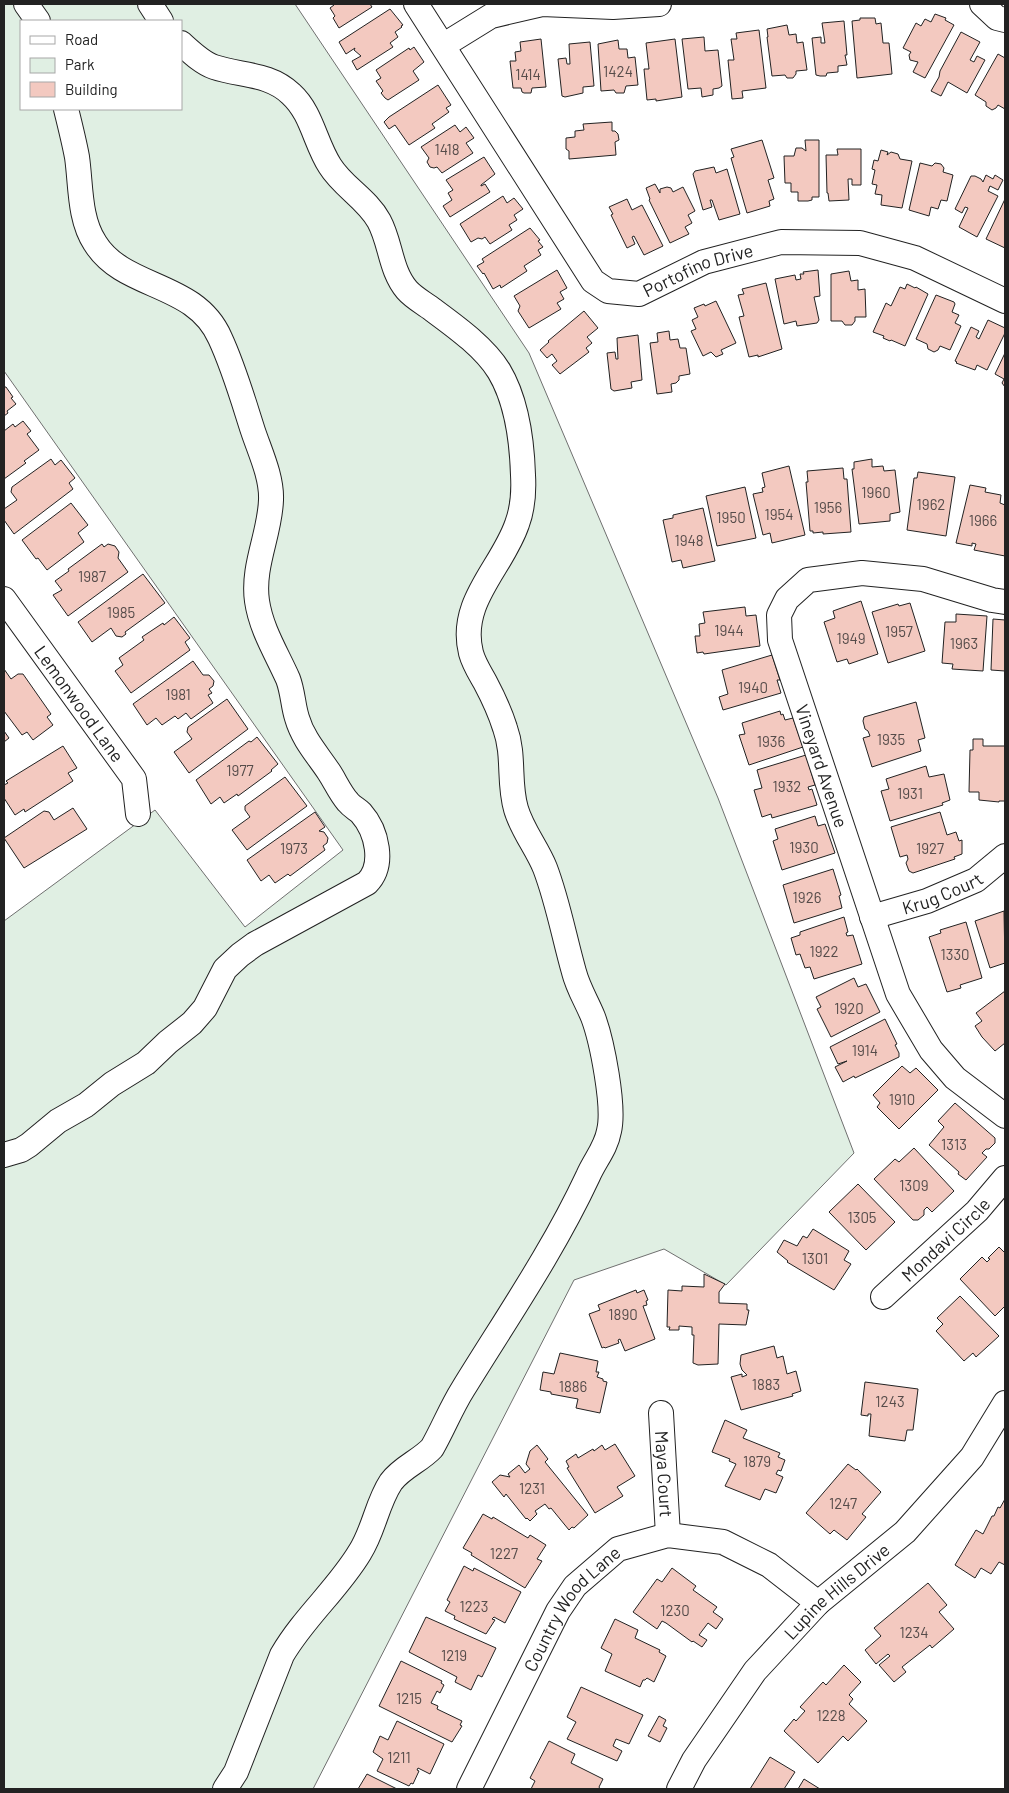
<svg xmlns="http://www.w3.org/2000/svg" width="1009" height="1793" font-family="Barlow,sans-serif">
<rect width="100%" height="100%" fill="#fff"/>
<path fill="#e0efe3" stroke="#6f6f6f" fill-rule="evenodd" d="M4 4H295L529 353 718 798 854 1153 726 1285 664 1249 574 1280 313 1789H4V921L155 810 245 927 343 850 4 371ZM21 21H181V109H21Z"/>
<path fill="#f3c9c0" stroke="#222" d="M334 4H370L372 7 339 28 333 18 335 16 330 8 334 5Z
M390 9 403 25 401 26 402 27 395 32 398 37 390 43 393 47 357 70 352 61 361 56 354 50 355 48 346 54 339 42Z
M935 14 946 18 945 20 954 25 925 78 913 72 918 62 910 60 909 55 911 52 903 48 916 23 921 26 925 19 931 22Z
M860 18H875L876 24 881 23 883 43H889L892 74 857 78 852 21 860 20Z
M844 21 847 55H845L847 65 838 66V72L827 73 826 76H820L816 75 812 38 821 37V43H825L822 23Z
M787 25 789 35 796 34 797 43 803 42 807 70 796 71V74L793 78H787L785 75 772 76 767 37H768L767 29Z
M759 30 766 88 742 91 743 98 732 99 728 60H734L731 39H737L736 33Z
M961 32 980 42 970 60 974 62 977 56 985 60 967 93 948 82 941 96 931 91 939 77 940 71Z
M704 37 705 51 718 50 722 86 719 88 713 89V95L702 97 701 88 688 89 682 39Z
M541 39 546 87 532 88 531 93H524L522 92 521 88H513L510 61H516L515 52 521 51 520 42Z
M675 39 682 97 656 101V99L647 100 644 69H649L646 43Z
M618 40 619 49H627L628 58 635 57 638 85 626 86 624 93H616L614 90 601 91 598 44Z
M590 42 594 86 583 87V93L565 97 562 96 558 59 566 58 567 64H570L569 44Z
M414 47 424 62 413 71 419 80 388 100 385 98 381 93 383 91 376 81 381 78 376 70 409 48 410 50Z
M998 54 1005 58V109L998 105 996 108 992 110 986 106V102L975 95Z
M438 85 451 105 446 108 449 112 432 124 435 128 409 145 395 125 389 129 384 122 389 117Z
M612 122V131H615L618 134 619 140 615 142 616 155 569 159V151L566 149V138L575 137V131L584 130 583 124Z
M455 125 460 132 466 127 474 138 466 143 473 153 442 173 437 167 434 168 430 167 427 162 429 158 421 147Z
M762 140 774 178 768 180 774 199 769 201 770 206 747 213 731 158 734 157 731 149Z
M805 140H819V197H812V200L808 201H798V192H791V183H785L784 156H794L796 148H802L806 151Z
M837 149H861V185H852V179H848L849 200 829 201 828 193H827L826 155H838Z
M881 150 888 152 887 155 891 152 898 154 900 159 912 161 902 208 881 205 882 195 875 194 877 185 872 184 875 170 872 169 874 160 878 161Z
M484 157 495 174 481 185V186L485 184 490 192 450 217 443 206 452 200 448 193 453 190 446 180Z
M920 163 932 166 935 163 941 164 944 168 943 172 953 175 947 201 941 200 938 209 931 207 929 216 909 210Z
M714 167 716 173 727 169 740 214 719 220 712 200H710L712 207 703 210 693 174 695 171Z
M986 175 993 179 995 175 1003 180 998 190 990 186 988 191 998 196 977 237 959 227 968 208 965 207 962 213 955 209 971 176H975L981 179 983 182Z
M655 184 660 193V189L667 187 671 188 673 192 683 187 695 211 688 215 692 223 685 227 689 234 670 243 649 200 650 199 646 188Z
M503 196 507 203 514 198 523 209 514 215 517 220 509 225 512 230 490 244 485 237 482 239 478 238 471 242 460 224Z
M627 199 632 210 642 205 663 246 644 255 634 236 632 237 635 244 627 248 611 215 613 214 609 207Z
M1005 199V248L986 239Z
M530 228 540 240 538 241 543 247 538 250 541 255 524 266 527 271 501 288 500 285 493 289 484 273 483 274 477 266 484 262 482 259Z
M557 270 567 288 560 292 564 299 557 303 561 309 529 328 518 311 520 306 514 296Z
M818 270 820 296 814 297 819 320 817 323 797 326 796 321 784 324 775 279 795 275 796 280 801 279 800 274H804L803 272Z
M849 271 851 281 858 280V290L865 289 866 317H855V321L852 325H845L842 321H831V274Z
M766 283 782 349 758 357V355L749 357 739 317 744 316 738 295 744 294 742 289Z
M907 284 915 288 916 287 928 294 905 346 891 340 890 341 883 338 884 336 873 332 886 303 891 306 900 287 905 289Z
M936 295 954 302 955 304 952 312 959 315 955 323 961 326 950 350 940 346 938 350 934 352 928 349 927 344 916 339Z
M716 301 736 343 721 350 723 354 716 357 711 352 703 356 691 331 696 329 692 320 698 317 694 308 704 304 705 306Z
M584 311 598 328 587 337 592 343 586 348 589 352 560 374 552 365 557 361 552 354 547 358 540 350 549 342 548 341Z
M988 320 1005 328V333L987 370 977 365 975 370 956 363 957 362 955 361 971 327 979 331 976 337 979 339Z
M669 331 670 340 678 339 680 348H686L690 374 679 376V380L676 383 671 384 672 392 657 394 650 343 658 342 657 333Z
M638 335 642 380 631 382 632 388 614 391 611 389 607 353 615 352 616 359H618L617 338Z
M1005 353V387L1002 383 1004 379 995 374Z
M4 387H6L13 397 11 398 16 404 7 411 8 413 4 416Z
M23 421 31 431 27 434 39 450 24 461 26 463 4 479V431L13 424 15 427Z
M51 459 55 465 61 460 75 478 69 483 73 489 14 534 4 520V509L17 500 11 492 12 487Z
M872 459V467L883 466 884 471 895 470 900 512 890 514V521L859 524 852 469H854V462Z
M789 466 805 535 772 543 770 533 763 535 753 494 763 492 762 488 765 487 762 473Z
M843 468 844 479H847L851 532 823 534V532L813 533V531H810L806 482H808L807 471Z
M918 472 955 477 946 536 907 530 914 478H917Z
M970 485 986 488 985 492 1001 495 1000 503 1005 505V556L974 550 976 544 972 543V546L956 543Z
M745 487 756 538 717 546 706 496Z
M71 503 88 525 78 533 84 542 47 570 38 558 36 559 22 540Z
M703 508 715 561 683 568 681 560 672 562 663 520 673 518V515Z
M102 544 104 547 108 544 115 546 119 552 118 558 128 572 68 616 53 595 62 590 55 581 69 571 68 569Z
M143 574 165 603 125 632 126 634 122 637 116 636 111 628 92 642 78 622Z
M861 601 878 654 849 664 847 659 837 662 824 622 835 618 833 611Z
M910 603 925 651 888 663 872 612 898 604 899 606Z
M745 607 746 616 756 615 760 646 704 654 703 652 697 653 695 636H700L699 624 705 623 703 612Z
M956 614 987 616 983 671 952 669 953 664 942 663 945 622H956Z
M174 617 190 638 185 642 190 650 131 693 115 671 123 665 119 658 144 640 142 637 163 623 164 625Z
M993 619 1005 620V671L991 670Z
M772 655 780 680H777L781 693 723 710 719 697 728 694 722 670Z
M193 661 203 675H209L214 681 213 686 209 689 212 693 208 695 213 703 191 719 186 713 178 719 175 716 162 725 156 718 147 725 133 704Z
M4 669 11 679 18 674H23L51 714 47 717 53 725 33 740 27 732 22 735 4 711Z
M227 699 248 729 189 773 174 752 192 739 187 732 188 727Z
M916 702 925 738 918 740 921 751 872 767 863 738 870 736 868 731 865 729 863 721 864 717Z
M780 711 781 715 783 714 785 720 793 718 803 747 749 765 739 735 745 734 742 723Z
M4 731 9 738 4 742Z
M257 737 278 764 271 770 272 771 238 796 237 794 224 803 220 797 211 804 196 780 249 741 251 742Z
M973 739H983V746H1005V801H999V802L979 800V792H969L970 750H973Z
M63 746 77 768 68 773 73 781 25 812 24 809 15 815 4 798V785L8 783 6 781Z
M806 755 815 785 808 787 809 790 812 789 817 805 772 818 771 814 762 817 754 790 762 788 757 770Z
M926 766 929 777 944 774 950 800 942 803 943 805 890 821 881 791 889 789 886 779Z
M285 777 307 806 247 850 232 830 250 817 245 810V806Z
M73 808 87 829 24 868 4 838 44 811 49 812 54 820Z
M315 812 325 827 319 831 324 832 328 838 327 843 323 846 325 850 290 876 288 874 275 883 269 875 261 881 247 860Z
M940 812 947 835 956 832 959 841 962 840V854L954 857 955 859 913 873 909 871 906 863 908 859 907 855 900 857 891 827Z
M815 816 818 826 825 824 835 853 782 870 773 841 778 839 775 829Z
M833 869 841 895 839 896 842 908 794 923 783 885Z
M1004 911 1005 963 990 968 975 921Z
M844 917 848 932 846 933 847 936 853 935 862 964 814 979 810 967 805 968 800 954 796 955 791 938 800 935V932Z
M966 922 982 978 960 985 961 988 947 992 929 937 941 933 940 930Z
M854 978 858 987 866 984 880 1012 831 1037 817 1009 821 1007 816 997Z
M1005 991V1043L995 1051 982 1037 975 1026 982 1021 976 1013Z
M885 1019 897 1044 895 1045 899 1053V1057L855 1078 854 1076 843 1082 835 1067 847 1061 838 1064 830 1047Z
M902 1066 910 1073 916 1068 938 1090 899 1129 877 1107 880 1103 873 1095Z
M955 1103 995 1138V1143L989 1149H986L982 1153 987 1157 966 1180 958 1174 959 1172 929 1145 944 1127 938 1121Z
M914 1148 954 1191 932 1212 927 1207 924 1210V1215L918 1220H913L874 1179 895 1159 899 1162Z
M858 1184 895 1222 866 1250 829 1212Z
M813 1229 849 1251 844 1260 851 1264 834 1290 787 1262 788 1261 777 1252 784 1240 797 1246 803 1236 807 1238Z
M999 1247 1005 1253V1306L995 1316 960 1279 982 1257 987 1262 990 1259 988 1258Z
M704 1274 725 1284 719 1292V1303L747 1304V1310H749L746 1325 719 1324 718 1364 698 1365 693 1363 694 1335H692V1327L679 1326V1330H669L670 1327H667L668 1290 682 1291V1286L704 1287Z
M636 1290 637 1293 644 1290 648 1300 646 1301 647 1305 643 1306 655 1339 625 1351 620 1339 618 1340 619 1343 605 1348 604 1347 602 1348 589 1314 600 1310 598 1305Z
M960 1296 999 1336 976 1357 973 1353 964 1361 936 1331 943 1324 937 1318Z
M774 1346 777 1358 783 1356 787 1374 796 1371 801 1391 792 1394 793 1396 741 1410 731 1377 742 1374V1377L747 1375 742 1370 740 1364 741 1355Z
M560 1353 598 1361 596 1372H599L597 1377 603 1379V1381L607 1382 600 1413 576 1408 578 1399 551 1394V1392L540 1390 543 1372 554 1374Z
M865 1382 918 1389 913 1430H907L905 1441 869 1436 871 1414H868V1416L861 1415Z
M725 1420 747 1430 743 1438 780 1453 778 1457 785 1460 781 1471 778 1470 776 1474 783 1477 776 1493 765 1489 760 1500 725 1486 736 1464 729 1461 730 1459 712 1452Z
M615 1444 635 1476 617 1487 623 1496 595 1513 567 1468 569 1467 566 1461 576 1454 578 1458 593 1449 594 1451 602 1445 605 1450Z
M537 1445 548 1459 545 1462 588 1515 574 1528 572 1527 569 1530 551 1508 549 1509 545 1504 535 1511 537 1514 530 1521 527 1518 526 1519 506 1494 504 1497 492 1482 500 1475 510 1477 508 1474 519 1465 525 1473 530 1469 526 1464 530 1451Z
M848 1464 856 1470 857 1469 881 1492 862 1514 866 1517 847 1540 834 1530 830 1534 806 1513Z
M1005 1499V1565L999 1562 991 1574 981 1568 975 1578 955 1565 976 1530 983 1534 992 1516H994L998 1507 1000 1508Z
M483 1514 492 1519 493 1517 528 1538 530 1535 546 1545 537 1559 542 1561 525 1588 471 1555 472 1553 463 1548Z
M464 1566 473 1571 474 1568 521 1592 505 1623 494 1617 492 1619 495 1620 486 1634 454 1619 455 1616 445 1611 450 1602 447 1600Z
M672 1568 696 1586 693 1590 717 1607 713 1612 723 1619 716 1629 708 1623 699 1635 707 1640 702 1647 693 1641 692 1642 666 1623 662 1621 657 1629 633 1612 657 1579 662 1582Z
M928 1583 947 1605 939 1612 954 1629 932 1648 930 1645 902 1667 906 1672 894 1682 879 1665 890 1656 888 1654 876 1664 865 1650 881 1636 874 1628Z
M426 1617 496 1648 482 1677 478 1675 471 1690 455 1682 457 1677 409 1652Z
M615 1619 638 1630 635 1638 660 1650 659 1652 666 1656 654 1682 647 1678 645 1680H643L640 1687 605 1671 612 1654 601 1648Z
M401 1661 442 1681 441 1683 444 1685 440 1693 437 1691 431 1703 438 1706 437 1709 462 1721 460 1725 462 1726 452 1742 379 1706Z
M844 1665 861 1682 849 1695 853 1699 849 1704 867 1721 848 1741 843 1736 818 1763 784 1731 794 1719 796 1721 805 1711 800 1707 823 1682 826 1685Z
M581 1687 643 1715 629 1744 616 1739 613 1746 622 1751 617 1761 567 1739 576 1722 567 1717Z
M659 1716 666 1720 663 1726 667 1728 660 1742 648 1736Z
M397 1721 444 1744 430 1774 418 1768 417 1770 419 1771 413 1784 411 1783 409 1786 377 1771 383 1759 373 1752 380 1736 388 1740Z
M549 1741 575 1754 571 1763 603 1779 599 1787 600 1789H531L535 1781 530 1778Z
M770 1757 795 1772 784 1789H750Z
M367 1774 397 1789H358Z
M804 1779 820 1789H798Z"/>
<g fill="none" stroke-linecap="round" stroke-linejoin="round">
<defs>
<g id="minor">
<path d="M26 4 38 21"/>
<path d="M150 4 161 21"/>
<path id="s1" d="M416 4 593 281 608 291 639 294 704 262 781 242 860 243 915 258 1005 301"/>
<path d="M982 4 997 18 1005 20"/>
<path d="M181 43C191 52 202 63 214 67 241 76 269 73 291 94 312 113 315 143 330 166 343 187 367 199 379 221 391 243 390 270 407 290 414 298 424 303 433 310 456 327 484 347 499 371 517 401 522 442 523 475 524 492 523 508 517 524 502 568 458 602 471 653 474 664 480 673 485 682 493 697 500 712 505 728 515 756 508 782 516 809 522 830 537 848 545 868 558 902 564 937 574 972 578 988 587 1002 593 1017 602 1041 615 1107 609 1131 606 1148 595 1160 588 1176 553 1251 506 1319 463 1389 451 1408 443 1429 432 1448 420 1461 402 1467 391 1482 377 1503 374 1530 360 1552 338 1589 304 1617 282 1655L236 1772 225 1789"/>
<path d="M444 45 491 16 542 4 613 7 659 4"/>
<path id="s2" d="M4 599 134 779 138 814"/>
<path id="s3" d="M1005 602 992 600 923 579 862 573 808 580 787 599 779 615 780 640 898 994 931 1050 955 1078 1005 1116"/>
<path id="s4" d="M872 917 927 901 976 880 1005 856"/>
<path d="M4 1155 21 1150 29 1145 58 1121 86 1105 112 1084 146 1063 168 1042 192 1023 205 1008 225 969 240 955 255 944 367 883C385 865 377 831 361 813 357 809 352 807 348 802 340 793 335 781 329 772 317 754 303 739 297 718 293 706 293 692 288 679 277 654 261 629 257 601 252 566 270 534 271 500 272 477 260 452 253 431 243 400 234 368 220 338 195 281 124 290 95 243 79 219 81 185 77 157 74 141 70 125 66 109"/>
<path id="s5" d="M883 1297 977 1211 1005 1178"/>
<path id="s6" d="M661 1413 668 1535"/>
<path id="s7" d="M469 1789 558 1611 575 1586 618 1549 668 1535 723 1542 769 1565 818 1603"/>
<path id="s8" d="M679 1789 694 1760 755 1671 818 1603 905 1532 972 1457 1005 1403"/>
</g>
</defs>
<use href="#minor" stroke="#222" stroke-width="26"/>
<use href="#minor" stroke="#fff" stroke-width="24"/>
</g>
<g text-anchor="middle" dominant-baseline="central" stroke-width="4" stroke-linejoin="round" paint-order="stroke">
<g font-size="15" fill="#564c4a">
<text x="618" y="71">1424</text>
<text x="528" y="74">1414</text>
<text x="447" y="149">1418</text>
<text x="876" y="492">1960</text>
<text x="931" y="504">1962</text>
<text x="828" y="507">1956</text>
<text x="779" y="514">1954</text>
<text x="731" y="517">1950</text>
<text x="983" y="520">1966</text>
<text x="689" y="540">1948</text>
<text x="92" y="576">1987</text>
<text x="121" y="612">1985</text>
<text x="729" y="630">1944</text>
<text x="899" y="631">1957</text>
<text x="851" y="638">1949</text>
<text x="964" y="643">1963</text>
<text x="753" y="687">1940</text>
<text x="178" y="694">1981</text>
<text x="891" y="739">1935</text>
<text x="771" y="741">1936</text>
<text x="240" y="770">1977</text>
<text x="787" y="786">1932</text>
<text x="910" y="793">1931</text>
<text x="804" y="847">1930</text>
<text x="294" y="848">1973</text>
<text x="930" y="848">1927</text>
<text x="807" y="897">1926</text>
<text x="824" y="951">1922</text>
<text x="955" y="954">1330</text>
<text x="849" y="1008">1920</text>
<text x="865" y="1050">1914</text>
<text x="902" y="1099">1910</text>
<text x="954" y="1144">1313</text>
<text x="914" y="1185">1309</text>
<text x="862" y="1217">1305</text>
<text x="815" y="1258">1301</text>
<text x="623" y="1314">1890</text>
<text x="766" y="1384">1883</text>
<text x="573" y="1386">1886</text>
<text x="890" y="1401">1243</text>
<text x="757" y="1461">1879</text>
<text x="532" y="1488">1231</text>
<text x="843" y="1503">1247</text>
<text x="504" y="1553">1227</text>
<text x="474" y="1606">1223</text>
<text x="675" y="1610">1230</text>
<text x="914" y="1632">1234</text>
<text x="454" y="1655">1219</text>
<text x="409" y="1698">1215</text>
<text x="831" y="1715">1228</text>
<text x="399" y="1757">1211</text>
</g>
<g font-size="18" fill="#222" stroke="#fff">
<text stroke="none"><textPath href="#s1" startOffset="442">Portofino Drive</textPath></text>
<text stroke="none"><textPath href="#s2" startOffset="129">Lemonwood Lane</textPath></text>
<text stroke="none"><textPath href="#s3" startOffset="405">Vineyard Avenue</textPath></text>
<text stroke="none"><textPath href="#s4" startOffset="74">Krug Court</textPath></text>
<text stroke="none"><textPath href="#s5" startOffset="85">Mondavi Circle</textPath></text>
<text stroke="none"><textPath href="#s6" startOffset="61">Maya Court</textPath></text>
<text stroke="none"><textPath href="#s8" startOffset="255">Lupine Hills Drive</textPath></text>
<text stroke="none"><textPath href="#s7" startOffset="209">Country Wood Lane</textPath></text>
</g>
</g>
<rect width="1009" height="1793" fill="none" stroke="#222222" stroke-width="10"/>
<rect x="20" y="20" width="162" height="90" fill="#ffffff" stroke="#a7a7a7"/>
<rect x="30" y="36" width="25" height="8" fill="#ffffff" stroke="#a7a7a7"/>
<text x="65" y="45" font-size="15" fill="#222222">Road</text>
<rect x="30" y="58" width="25" height="15" fill="#e0efe3" stroke="#a7a7a7"/>
<text x="65" y="70" font-size="15" fill="#222222">Park</text>
<rect x="30" y="82" width="25" height="15" fill="#f3c9c0" stroke="#a7a7a7"/>
<text x="65" y="95" font-size="15" fill="#222222">Building</text>
</svg>
